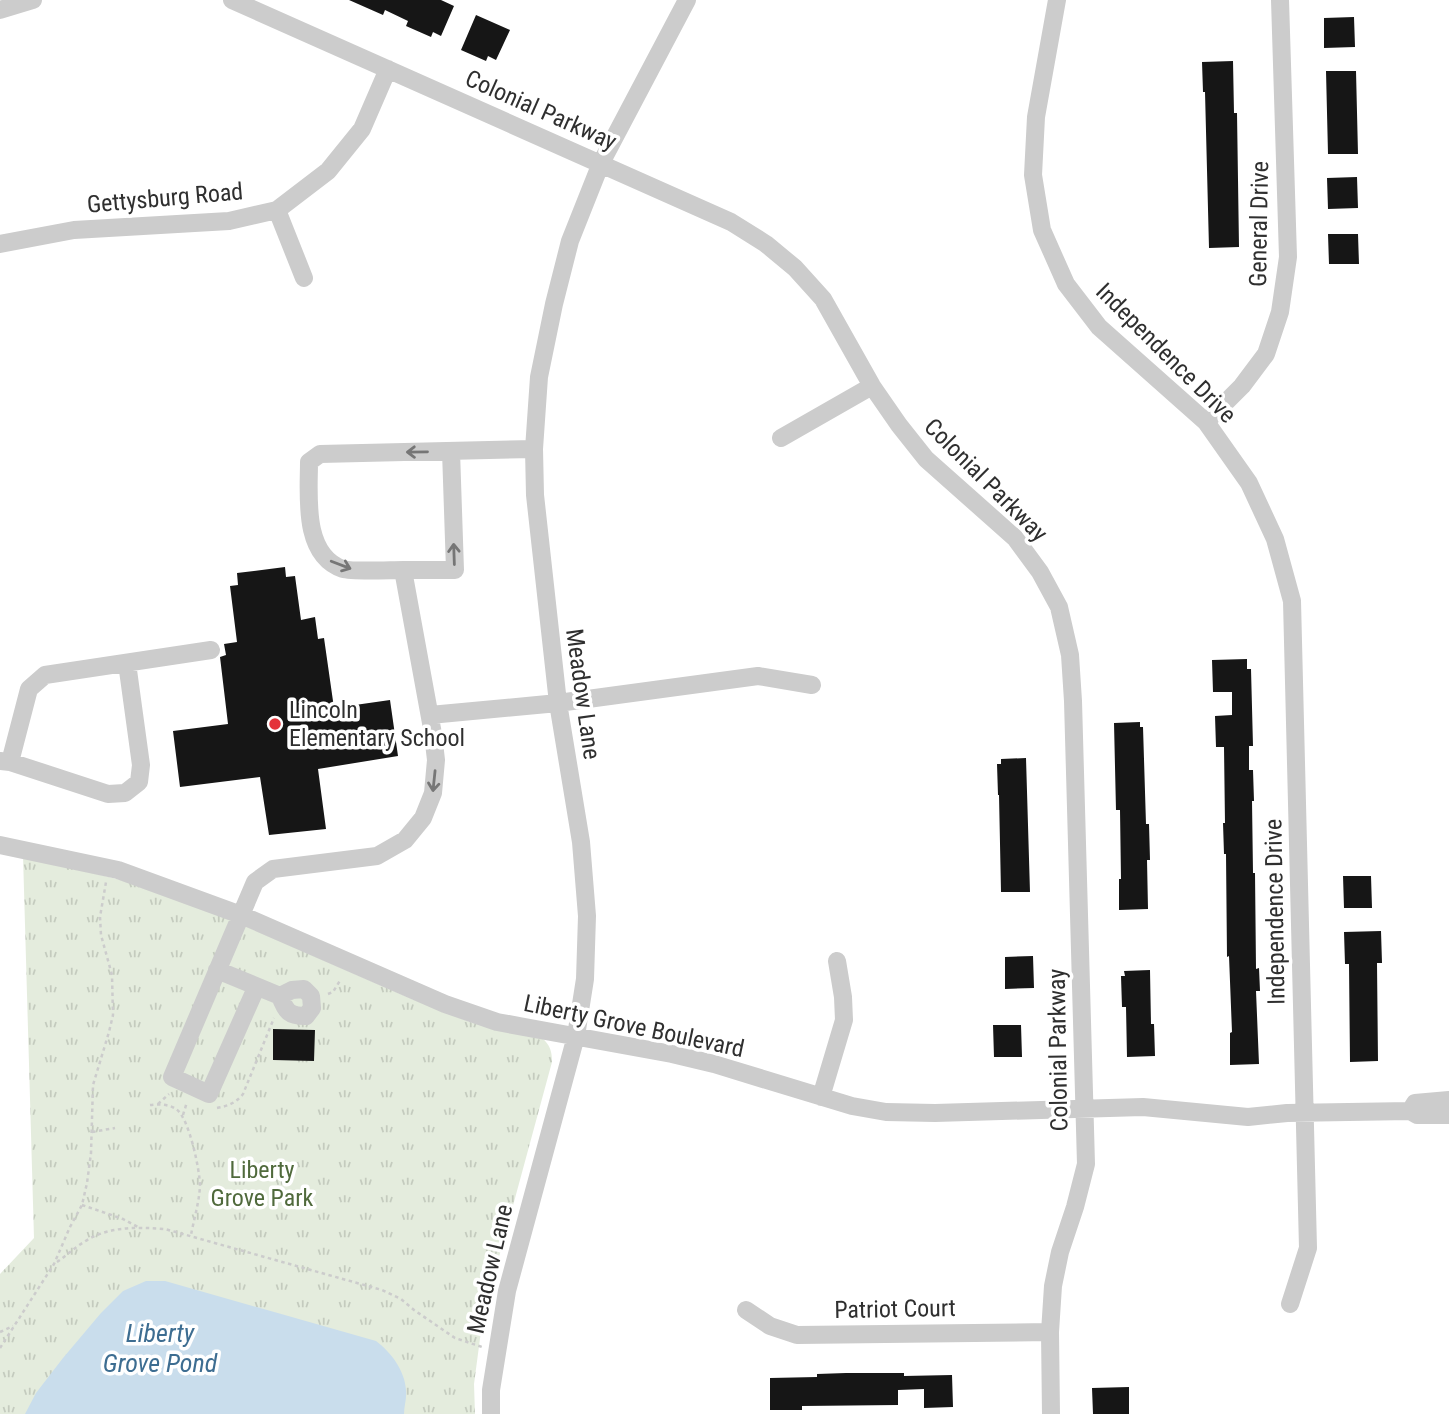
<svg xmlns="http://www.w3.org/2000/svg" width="1449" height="1414" font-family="'Roboto Condensed',sans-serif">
<defs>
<pattern id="park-tufts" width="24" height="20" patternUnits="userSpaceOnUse" patternTransform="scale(1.75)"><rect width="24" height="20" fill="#e4ecdd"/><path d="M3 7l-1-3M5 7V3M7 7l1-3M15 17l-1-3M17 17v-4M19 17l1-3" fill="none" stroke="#c4cbbe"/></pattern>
</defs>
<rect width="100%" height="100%" fill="#fff"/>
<path fill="url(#park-tufts)" d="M23 855 144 886 211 911 412 999 470 1022 542 1038C550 1045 552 1051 552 1062L483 1316 474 1384 475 1414H0V1274L34 1238Z"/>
<path fill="#c9ddec" d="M146 1281H165L376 1341C391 1352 405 1371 406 1390 407 1398 404 1406 404 1414H25L36 1393 63 1358 101 1313 123 1291Z"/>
<path fill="#161616" d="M349 0H441L454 6 441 36 433 32 431 37 406 26 408 21 385 10 383 15Z
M476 15 510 30 496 60 488 56 486 61 461 50Z
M1354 17 1355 47 1324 48V18Z
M1233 61 1234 113H1237L1239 247 1209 248 1205 92H1203L1202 62Z
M1326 71H1356L1358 154H1328Z
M1357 177 1358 208 1328 209 1327 178Z
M1328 234H1358L1359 264H1329Z
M285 567 286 577 295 576 301 620 315 617 318 639 324 638 334 708 390 700 398 756 318 769 326 829 269 835 260 777 180 787 173 731 228 724 220 657 226 655 224 644 237 642 230 586 238 585 237 573Z
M1247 659V669H1251L1253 746H1249V770H1253L1254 801H1252L1253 873H1255L1256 969 1259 968 1260 991H1256L1259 1064 1230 1065V1033L1232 1032 1229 956 1227 957 1226 854H1224L1223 823H1225L1224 747H1216L1215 716 1232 715V692H1213L1212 660Z
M1140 722V727H1143L1146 824H1149L1150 860H1147L1148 909 1119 910V879H1121L1120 810H1116L1114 723Z
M1026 758 1030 892H1001L999 795H998L997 764H1001V759Z
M1343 876H1371L1372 908H1344Z
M1381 931 1382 963H1377L1378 1061 1350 1062 1349 964H1345L1344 932Z
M1033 956 1034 988 1005 989V957Z
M1150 970 1151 1024H1154L1155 1056 1127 1057 1126 1007H1122L1121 976H1125L1124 971Z
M993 1025H1021L1022 1057H994Z
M273 1029 315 1030 314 1061 273 1060Z
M846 1373H904V1376L952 1375 953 1407 924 1408V1389L898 1390V1405L802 1406V1410H770V1378L817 1377V1374Z
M1129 1387V1414H1093L1092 1388Z"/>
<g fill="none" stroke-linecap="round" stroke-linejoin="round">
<path stroke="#ccc" stroke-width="2.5" stroke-dasharray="3.5 3.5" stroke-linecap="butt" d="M328 994 333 992 341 979
M158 1104 169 1094
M150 1105C158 1104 169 1104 176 1109 189 1117 200 1171 200 1186 199 1203 194 1219 191 1235
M217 1108C228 1106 236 1103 243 1094L274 1018
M183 1115 187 1102
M92 1132 115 1128
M82 1205 123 1219 138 1227
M57 1262C66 1256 74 1248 84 1242 108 1226 136 1227 165 1229L382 1290 401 1299 414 1310 455 1338 482 1347
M0 1332 13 1326
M0 1348 54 1264 70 1227 82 1205 87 1183 91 1153 93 1085 109 1032 113 1015 112 975 101 935 100 917 106 882"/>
<path stroke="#ccc" stroke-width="18" d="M232 0 731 222 766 244 795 268 823 299 872 386 899 425 926 459 1015 538 1040 572 1059 607 1070 655 1073 701 1086 1164 1075 1207 1060 1252 1053 1286 1050 1332 1051 1414
M1057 0 1036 117 1033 175 1042 230 1066 284 1099 327 1206 422 1249 483 1275 539 1292 601 1308 1248 1290 1304
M0 10 33 0
M277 210 304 278
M0 244 74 230 229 221 277 210 328 171 362 129 388 69
M1206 422 1242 386 1266 354 1280 312 1288 257 1280 0
M781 438 872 386
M403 570H455L451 451
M430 715 558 703 758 676 812 685
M0 761 10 762 108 794 125 793 139 782 141 765 127 663
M10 762 29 689 45 675 211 650
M0 845 118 870 241 915 445 1004 497 1022 672 1054 714 1064 852 1106 886 1112 935 1113 1143 1107 1248 1117 1287 1113 1410 1111 1417 1115H1449
M217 970 280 996C286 1012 289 1016 306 1016L312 1008 311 996 304 989 292 990 280 996
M256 988 209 1094 172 1077 255 882 273 869 377 856 405 840 423 818 433 793 436 760 433 734 403 570C390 570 353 572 343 569 302 555 309 495 309 462L320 454 534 449
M821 1097 844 1020 843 997 837 961
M1410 1111 1415 1103 1449 1100
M746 1310 770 1326 797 1335 1050 1332
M491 1414V1390L507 1291 576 1036 585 979 587 916 581 842 558 703 535 495 534 449 539 377 554 304 570 241 601 163 687 0"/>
</g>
<defs><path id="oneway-shaft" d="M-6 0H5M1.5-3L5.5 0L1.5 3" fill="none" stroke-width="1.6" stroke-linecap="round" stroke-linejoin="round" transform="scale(1.75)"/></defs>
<g stroke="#767676">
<use href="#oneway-shaft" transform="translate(417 452) rotate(179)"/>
<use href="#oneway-shaft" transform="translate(454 554) rotate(-92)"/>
<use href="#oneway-shaft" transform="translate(341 565) rotate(21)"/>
<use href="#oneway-shaft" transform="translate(434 781) rotate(96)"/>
</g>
<circle fill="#e43239" stroke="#fff" stroke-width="2.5" cx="275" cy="724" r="7"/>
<g text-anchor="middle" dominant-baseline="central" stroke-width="7" stroke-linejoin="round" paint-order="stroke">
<g font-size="24" fill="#2f2f2f" stroke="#fff">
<text transform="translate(541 110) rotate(24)">Colonial Parkway</text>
<text transform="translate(165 198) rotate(-5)">Gettysburg Road</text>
<text transform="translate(1259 224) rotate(-89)">General Drive</text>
<text transform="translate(1166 353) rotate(45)">Independence Drive</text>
<text transform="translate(986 480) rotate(45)">Colonial Parkway</text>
<text transform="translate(583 694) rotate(82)">Meadow Lane</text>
<text transform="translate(1275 912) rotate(-91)">Independence Drive</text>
<text transform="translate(634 1026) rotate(12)">Liberty Grove Boulevard</text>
<text transform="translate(1058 1050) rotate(-91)">Colonial Parkway</text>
<text transform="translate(490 1269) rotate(-77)">Meadow Lane</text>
<text transform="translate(895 1309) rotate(-1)">Patriot Court</text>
</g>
<g font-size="24" fill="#2f2f2f" stroke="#fff" text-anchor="start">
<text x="289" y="710">Lincoln<tspan x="289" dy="28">Elementary School</tspan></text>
</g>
<g font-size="24" fill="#506a3c" stroke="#fff">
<text x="262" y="1170">Liberty<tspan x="262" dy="28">Grove Park</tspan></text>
</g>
<g font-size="26" font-style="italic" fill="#3d6d91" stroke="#fff">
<text x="160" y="1333">Liberty<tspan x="160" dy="30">Grove Pond</tspan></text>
</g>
</g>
</svg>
